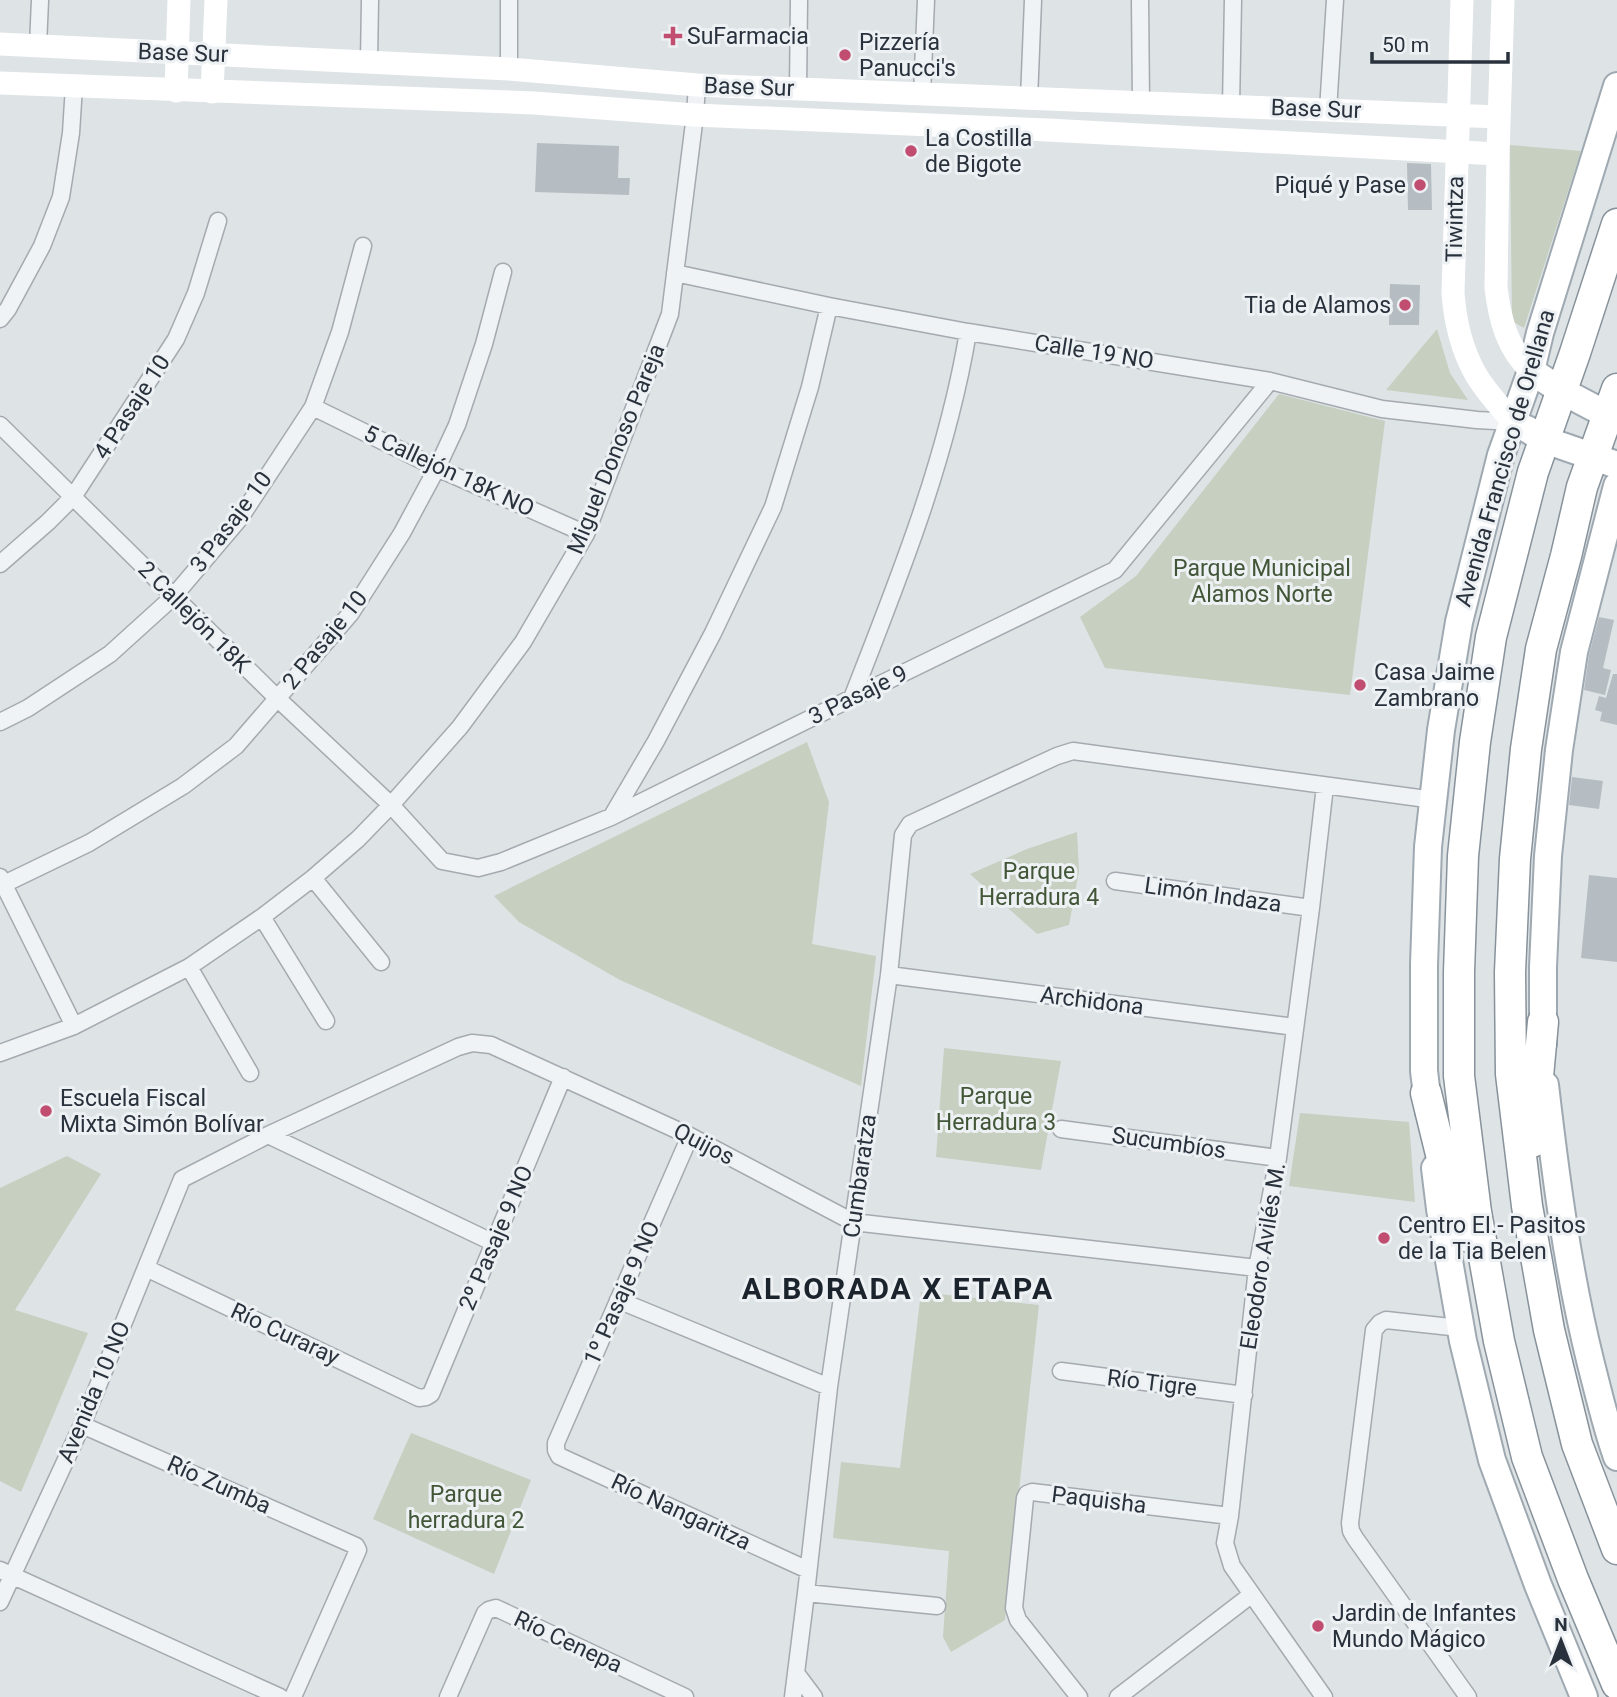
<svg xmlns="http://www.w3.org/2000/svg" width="1617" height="1697" font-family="Roboto,sans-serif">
<rect width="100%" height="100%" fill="#dee3e6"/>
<path fill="#c6cfc0" d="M1510 145 1581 151 1524 328 1512 321Z
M1437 329 1450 373 1468 400 1386 390Z
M1279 394 1385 421 1350 695 1105 668 1080 617 1136 576Z
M807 742 829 802 812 944 876 956 861 1086 620 980 519 922 494 896Z
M1077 832 1079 871 1069 925 1037 934 970 874 1027 849Z
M944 1048 1061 1061 1041 1170 936 1157Z
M1300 1113 1409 1122 1415 1202 1289 1186Z
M67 1156 101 1174 15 1310 88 1333 21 1492 0 1481V1188Z
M921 1292 1039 1305 1005 1620 951 1652 943 1637 949 1551 833 1538 841 1462 900 1468Z
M411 1433 531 1480 494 1574 373 1519Z"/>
<path fill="#b6bdc2" d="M537 143 619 146 618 178H630L629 195 535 192Z
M1407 163 1431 164 1432 210H1408Z
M1390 284 1420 285 1419 325H1389Z
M1599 617 1614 620 1603 668 1611 670 1605 695 1584 690 1589 655Z
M1613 674H1617V725L1600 721 1602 712 1595 710 1599 696 1606 698Z
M1572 777 1603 781 1599 809 1569 805Z
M1589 875 1617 878V962L1581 958Z"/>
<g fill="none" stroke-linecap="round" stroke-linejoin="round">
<defs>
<path id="street" d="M509 0V69
M1140 0 1141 102
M38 46 40 0
M369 62 370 0
M798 89 799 0
M922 94 926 0
M1029 99 1033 0
M1231 106 1233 0
M1328 110 1335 0
M675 273 829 306 968 332 1270 381 1382 409 1477 420 1513 422
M0 319 8 309 42 246 61 197 71 133 74 86
M313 407 437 468 586 534
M0 425 278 699 391 805 442 861 478 868 501 862 611 817 852 698 1115 570 1270 381
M0 564 48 522 73 497 176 339 196 293 218 221
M852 698C899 578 947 459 968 332
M0 722 28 708 110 654 173 597 240 518 313 407 340 332 363 246
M612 816 656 741 713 633 773 507 810 387 829 306
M0 877 74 1026
M313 878 381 962
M1115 881 1311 908
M0 886 89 843 183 786 236 746 351 613 402 533 437 468 457 425 484 344 503 272
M262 917 326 1021
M189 967 250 1073
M889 975 1295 1027
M0 1053 74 1026 189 967 262 917 313 878 358 839 391 805 460 727 523 642 586 534 670 314 695 115 697 85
M1061 1129 1278 1158
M268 1135 494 1243
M690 1136 556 1443V1450L559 1456 808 1570
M146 1268 419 1398 426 1397 431 1394 563 1077
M618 1300 829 1387
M1460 1328 1386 1320 1380 1323 1374 1330 1350 1523 1351 1531 1355 1538 1468 1697
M1061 1371 1244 1395
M82 1425 356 1546 358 1550 293 1697
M0 1570 280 1697
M806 1593 937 1606
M0 1602 82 1425 182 1179 268 1135 458 1047 472 1043 491 1045 690 1136 853 1222 1257 1268
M796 1673 814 1697
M448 1697 485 1613 489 1610 496 1608 685 1697
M793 1697 806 1593 829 1387 889 975 903 835 910 824 1057 756 1073 751 1434 800
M1079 1697 1018 1620 1014 1608 1025 1498 1027 1494 1032 1492 1230 1516
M1118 1697 1251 1595
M1324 1697 1232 1566 1225 1543 1230 1516 1257 1268 1278 1158 1311 908 1325 786"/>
<path id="primary" d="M1531 371 1562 391 1617 420
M1527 429 1545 440 1617 465
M1543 1043V967L1548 856 1559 750 1574 652 1617 486
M1545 1085C1556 1179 1568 1272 1591 1364 1599 1395 1606 1426 1617 1457
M1429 1112 1424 1071V965L1428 847 1441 730 1459 622 1501 455 1531 371 1540 333 1617 86
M1435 1168 1440 1209 1463 1341 1492 1460 1538 1585 1584 1697"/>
<path id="highway" d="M1617 224 1575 353 1533 472 1491 637 1475 742 1463 856 1459 972V1076L1476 1212 1499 1341 1527 1457 1573 1579 1617 1684
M1617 389 1582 487 1566 556 1541 649 1526 749 1515 859 1510 972 1511 1074 1527 1206 1549 1330 1577 1444 1617 1549
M1426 1093 1450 1191 1469 1237
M1532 1142 1543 1022"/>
</defs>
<use href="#street" stroke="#a4aab0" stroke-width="19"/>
<use href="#primary" stroke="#9fa9b1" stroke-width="30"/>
<use href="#highway" stroke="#87929b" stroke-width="33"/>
<use href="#street" stroke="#f0f3f5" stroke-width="16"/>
<path stroke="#fff" stroke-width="23" d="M1462 0 1453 293C1455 320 1461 348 1475 373 1485 391 1500 406 1513 422
M1503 0 1498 154 1496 288C1500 320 1507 348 1531 371
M0 44 509 69 697 85 1499 117
M0 83 534 103 695 115 1048 130 1498 154
M176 91 179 0
M212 92 216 0"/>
<use href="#primary" stroke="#fff" stroke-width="26"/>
<use href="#highway" stroke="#fff" stroke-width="30"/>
</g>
<g fill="#c14e70" stroke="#edf1f4" stroke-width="2.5">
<path d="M669.5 25.5h7v7h7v7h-7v7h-7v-7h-7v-7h7z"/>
<circle cx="845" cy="55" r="7"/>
<circle cx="911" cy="151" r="7"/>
<circle cx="1420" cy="185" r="7"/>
<circle cx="1405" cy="305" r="7"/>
<circle cx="1360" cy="685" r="7"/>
<circle cx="46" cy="1111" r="7"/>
<circle cx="1384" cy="1238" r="7"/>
<circle cx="1318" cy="1626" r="7"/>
</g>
<g text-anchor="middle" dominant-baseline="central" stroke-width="6" stroke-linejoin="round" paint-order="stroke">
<g font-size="23" fill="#29323c" stroke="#edf1f4" text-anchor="start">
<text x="687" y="36">SuFarmacia</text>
<text x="859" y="42">Pizzería<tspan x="859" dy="26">Panucci's</tspan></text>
<text x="925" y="138">La Costilla<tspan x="925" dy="26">de Bigote</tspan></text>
<text x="1406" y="185" text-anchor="end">Piqué y Pase</text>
<text x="1391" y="305" text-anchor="end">Tia de Alamos</text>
<text x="1374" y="672">Casa Jaime<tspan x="1374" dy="26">Zambrano</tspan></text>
<text x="60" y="1098">Escuela Fiscal<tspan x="60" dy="26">Mixta Simón Bolívar</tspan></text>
<text x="1398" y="1225">Centro EI.- Pasitos<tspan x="1398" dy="26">de la Tia Belen</tspan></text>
<text x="1332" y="1613">Jardin de Infantes<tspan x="1332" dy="26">Mundo Mágico</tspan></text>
</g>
<g font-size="23" fill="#29323c" stroke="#edf1f4">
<text transform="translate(183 53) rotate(2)">Base Sur</text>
<text transform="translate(749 87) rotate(2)">Base Sur</text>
<text transform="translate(1316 109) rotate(2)">Base Sur</text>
<text transform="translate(1455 219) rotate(-89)">Tiwintza</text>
<text transform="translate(1094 352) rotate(9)">Calle 19 NO</text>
<text transform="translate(132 407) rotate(-57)">4 Pasaje 10</text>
<text transform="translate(616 449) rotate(-68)">Miguel Donoso Pareja</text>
<text transform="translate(1505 458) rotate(-74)">Avenida Francisco de Orellana</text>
<text transform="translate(449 471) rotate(25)">5 Callejón 18K NO</text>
<text transform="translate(231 522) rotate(-53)">3 Pasaje 10</text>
<text transform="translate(194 617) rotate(45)">2 Callejón 18K</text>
<text transform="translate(325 640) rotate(-51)">2 Pasaje 10</text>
<text transform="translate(858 695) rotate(-26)">3 Pasaje 9</text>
<text transform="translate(1213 895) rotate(8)">Limón Indaza</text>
<text transform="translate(1092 1001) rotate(7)">Archidona</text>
<text transform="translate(1169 1143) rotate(8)">Sucumbíos</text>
<text transform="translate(704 1144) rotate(27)">Quijos</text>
<text transform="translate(860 1176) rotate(-82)">Cumbaratza</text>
<text transform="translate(496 1238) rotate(-67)">2º Pasaje 9 NO</text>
<text transform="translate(1263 1256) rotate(-81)">Eleodoro Avilés M.</text>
<text transform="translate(622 1293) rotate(-66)">1º Pasaje 9 NO</text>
<text transform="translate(285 1334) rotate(25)">Río Curaray</text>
<text transform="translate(1152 1383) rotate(7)">Río Tigre</text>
<text transform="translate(94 1392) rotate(-67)">Avenida 10 NO</text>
<text transform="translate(219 1485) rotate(24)">Río Zumba</text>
<text transform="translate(1099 1500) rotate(7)">Paquisha</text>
<text transform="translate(681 1512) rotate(25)">Río Nangaritza</text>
<text transform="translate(568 1642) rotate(25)">Río Cenepa</text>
</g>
<g font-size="23" fill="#425637" stroke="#edf1f4">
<text x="1262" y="568">Parque Municipal<tspan x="1262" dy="26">Alamos Norte</tspan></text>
<text x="1039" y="871">Parque<tspan x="1039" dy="26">Herradura 4</tspan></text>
<text x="996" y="1096">Parque<tspan x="996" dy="26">Herradura 3</tspan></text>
<text x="466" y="1494">Parque<tspan x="466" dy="26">herradura 2</tspan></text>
</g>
<g font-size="30" font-weight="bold" letter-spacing="2" fill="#1b242c" stroke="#edf1f4">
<text x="898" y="1288">ALBORADA X ETAPA</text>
</g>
</g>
<g transform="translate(1561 1641)" stroke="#edf1f4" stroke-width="5" paint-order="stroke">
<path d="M0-5L12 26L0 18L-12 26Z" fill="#29323c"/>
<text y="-10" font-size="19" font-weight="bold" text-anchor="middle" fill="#29323c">N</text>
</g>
<path d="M1372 52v10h136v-10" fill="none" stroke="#29323c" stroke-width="3.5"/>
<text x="1382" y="52" font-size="21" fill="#29323c" stroke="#edf1f4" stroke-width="5" paint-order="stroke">50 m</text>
</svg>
